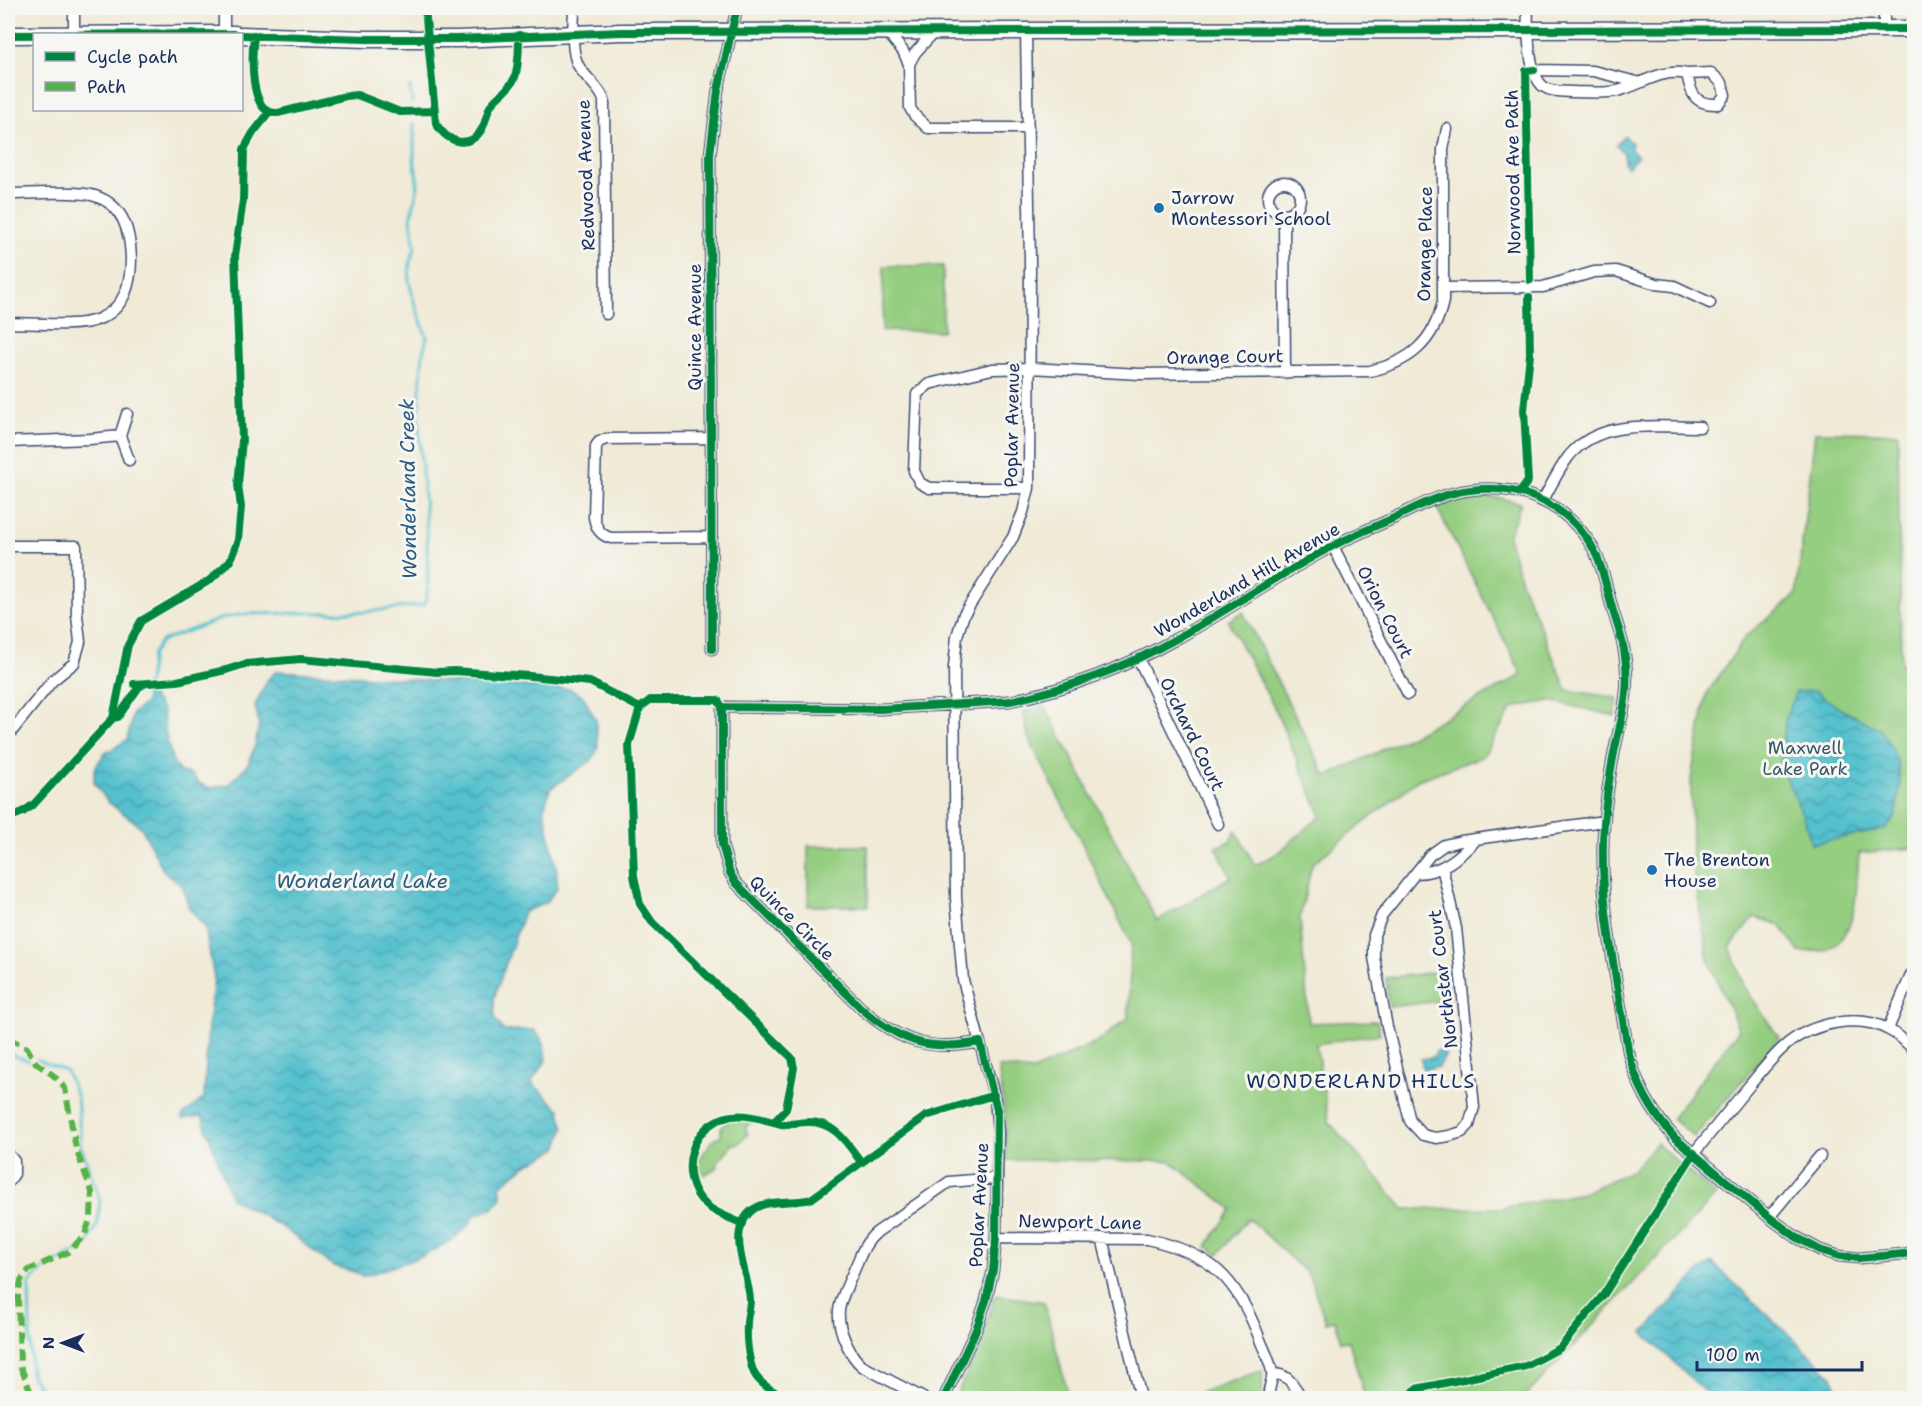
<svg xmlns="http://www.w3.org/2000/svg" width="1922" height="1406" font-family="'Shantell Sans',sans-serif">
<defs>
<pattern id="water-waves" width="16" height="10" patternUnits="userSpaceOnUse" patternTransform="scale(1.5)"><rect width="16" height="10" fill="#55c1ce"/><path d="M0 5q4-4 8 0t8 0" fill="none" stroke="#469daa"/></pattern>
</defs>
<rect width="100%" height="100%" fill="#f6f6f2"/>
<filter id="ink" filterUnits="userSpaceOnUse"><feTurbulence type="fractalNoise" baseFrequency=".0167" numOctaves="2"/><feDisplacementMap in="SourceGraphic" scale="12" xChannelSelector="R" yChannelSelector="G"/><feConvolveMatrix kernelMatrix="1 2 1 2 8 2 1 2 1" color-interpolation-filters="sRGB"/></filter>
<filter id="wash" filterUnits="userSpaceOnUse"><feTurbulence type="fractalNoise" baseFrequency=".008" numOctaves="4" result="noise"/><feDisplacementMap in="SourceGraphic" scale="24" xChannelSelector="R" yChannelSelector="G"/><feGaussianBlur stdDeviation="1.35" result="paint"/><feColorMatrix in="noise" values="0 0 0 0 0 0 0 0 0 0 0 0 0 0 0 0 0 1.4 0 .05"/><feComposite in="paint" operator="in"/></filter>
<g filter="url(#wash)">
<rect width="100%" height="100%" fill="#f0ead6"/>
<path fill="#95ce81" stroke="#587e70" stroke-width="1.5" d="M884 266H943V331H882Z
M1815 432 1898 433 1901 663 1914 693V848L1859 853C1856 883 1860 934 1828 949 1820 952 1808 951 1799 952L1780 925 1754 917 1730 947 1744 986 1779 1038 1694 1137 1672 1118 1739 1030 1708 959 1692 862 1691 779 1706 695 1746 636 1796 595Z
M1477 497 1500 498 1521 503 1508 537 1522 584 1567 690 1618 698 1615 716 1550 701 1512 708 1484 756 1418 780 1312 864 1300 918 1309 1023 1377 1021 1380 1034 1316 1044 1329 1122 1404 1209 1501 1208 1583 1193 1633 1170 1656 1143 1716 1195 1524 1398H1365L1349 1341 1341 1342 1335 1320 1326 1322 1309 1275 1248 1218 1218 1255 1207 1246 1232 1209 1170 1161 1006 1160 1004 1105 998 1067 1033 1071 1099 1041 1128 1018 1131 944 1078 835 1028 737 1024 712 1045 706 1157 921 1231 877 1216 847 1230 841 1236 831 1255 865 1275 855 1321 816 1275 709 1228 621 1243 612 1326 777 1413 735 1522 675 1437 508 1455 501Z
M808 846H868V906H808Z
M1446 971 1450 1000 1389 1007 1386 978Z
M731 1118H754L746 1127V1132L748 1134 738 1144H733L717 1163 718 1167 704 1175 697 1162 715 1138 721 1136V1128Z
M995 1295 1044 1302 1069 1398H955L978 1350Z
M1262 1370V1398H1153L1152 1396 1189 1397Z"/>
<path fill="url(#water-waves)" stroke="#387896" stroke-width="1.5" d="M1625 136 1632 143 1631 150 1638 156 1628 167 1624 162V153L1616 145Z
M277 671 570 689 583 696 596 720 598 748 592 760 550 789 544 809 557 871V889L546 903 524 912 494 998 495 1019 504 1031 534 1030 544 1042 546 1061 531 1082 560 1110 564 1129 557 1149 525 1166 500 1186 502 1198 492 1209 475 1215C459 1248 397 1266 363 1276L351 1271 333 1266 282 1227 231 1198 202 1116 183 1119 182 1116 204 1098 208 1026 214 978 205 927 189 908 183 887 163 870 141 827 108 802 94 783V770L104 754 127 740 133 713 146 703V697L150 694 163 711 166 736 173 762 180 772 191 774 200 784 211 788 221 786 229 784 248 764 255 745 259 723 255 705 268 679Z
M1815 691 1842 710 1880 729 1893 750 1898 764 1900 785 1896 814 1886 829 1811 844 1805 820 1780 764 1786 717 1796 692Z
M1438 1050 1446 1055 1439 1067 1423 1069 1421 1059 1433 1057Z
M1712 1262 1831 1375 1837 1387 1827 1398H1712L1643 1333 1699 1272Z"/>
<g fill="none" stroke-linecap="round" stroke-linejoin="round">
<path stroke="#55c1ce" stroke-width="3" d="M404 8V13
M410 87 412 102
M146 697 152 655 161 641 223 618 245 614 364 612 424 605 428 588 427 536 418 417 423 352 427 338 414 301 409 281 410 262 415 248 411 217 418 186 414 158V123
M8 1050 14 1056 28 1060
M37 1059 66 1071 77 1097 81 1146 100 1200 98 1223 86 1246 42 1270 29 1284 31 1376 47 1398"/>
</g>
</g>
<g filter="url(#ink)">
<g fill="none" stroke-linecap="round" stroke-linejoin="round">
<defs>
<path id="street" d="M74 8V34
M224 8V34
M574 8C574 25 570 49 578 65 585 78 599 86 604 100L606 314
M1528 8C1527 26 1528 76 1544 87 1553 93 1565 91 1575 92 1589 92 1604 94 1617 91 1642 85 1660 68 1687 74
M1884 8V29
M887 32 903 51 909 64 910 108 915 116 928 128H1028
M909 64 915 53 935 31
M1534 70 1593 71 1637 82
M1711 73 1722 83 1725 95 1718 104C1695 105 1691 95 1687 74Z
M1268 198a16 16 0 1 1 32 0a16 16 0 1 1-32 0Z
M8 194C30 194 75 190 95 196 124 205 130 232 131 258 131 284 125 308 99 319 79 328 31 323 8 323
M1284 214 1285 373
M1443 288 1543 287 1594 272 1616 271 1656 284 1674 286 1710 303
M120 436 127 414
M711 438 606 439 599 442 596 446 594 517C596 528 600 535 611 538L712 537
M8 442 90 439 120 436 129 460
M1029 488H929L920 483 914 471 917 394 929 384 992 369 1030 368 1140 374 1370 371C1410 362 1434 342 1443 301V149L1447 129
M1543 500C1551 486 1559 469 1569 456 1600 418 1656 427 1700 427
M8 546H76L77 615 80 642 74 663 52 681 8 736
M1333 546 1408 694
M712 649 710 155 718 90 737 8
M1138 658 1218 824
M1442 867 1456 928 1474 1107 1469 1125 1462 1132 1449 1136 1436 1138 1423 1135 1410 1121 1387 1027 1374 957V935L1382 915 1430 855 1444 845 1461 841 1604 821
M1416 873C1442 873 1459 857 1477 839
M1888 1029 1914 968
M980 1042C929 1052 901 1042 862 1009L736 883 730 873 722 845V707L881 709 1010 701C1066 689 1124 668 1174 640 1229 610 1280 573 1335 545 1354 535 1374 527 1394 518 1418 506 1443 493 1470 490 1516 484 1561 501 1588 540 1602 560 1606 587 1613 611 1617 624 1622 637 1624 650 1631 688 1623 712 1615 748 1610 773 1606 798 1604 823 1598 899 1616 975 1628 1050 1636 1085 1651 1112 1675 1138L1769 1217 1796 1237 1820 1250 1839 1256 1859 1258 1914 1253
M1694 1153C1712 1131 1731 1108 1749 1086 1761 1072 1772 1057 1786 1045 1812 1023 1858 1013 1889 1030 1899 1035 1907 1043 1914 1050
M8 1154 14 1161V1174L8 1182
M1769 1217 1820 1156
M996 1238 1147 1239C1210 1253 1236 1277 1259 1337 1263 1348 1270 1360 1272 1372 1274 1381 1266 1389 1270 1398
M1102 1238 1141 1398
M1273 1374C1286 1374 1291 1381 1298 1392L1296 1398
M923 1398 862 1366C854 1359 851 1353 846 1343 831 1310 842 1299 855 1268 861 1254 865 1242 877 1232L949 1182 997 1178
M944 1398 975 1332 986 1301 993 1270 996 1238 997 1178 998 1133 995 1099 963 980 956 898 954 667 957 636 964 614 1013 537 1023 512 1029 488 1030 262 1026 32"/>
<path id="primary" d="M8 35 235 34
M242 35 367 39H458L621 32 1914 29"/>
</defs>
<use href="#street" stroke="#3b4b70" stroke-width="13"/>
<use href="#primary" stroke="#3b4b70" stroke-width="19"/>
<use href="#street" stroke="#fff" stroke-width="10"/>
<use href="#primary" stroke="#fff" stroke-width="16"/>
<path stroke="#55b248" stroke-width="6" stroke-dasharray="12 6" stroke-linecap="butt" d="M8 1038 27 1048 36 1063 53 1075 65 1088 76 1149 92 1192 91 1217 85 1234 70 1251 29 1270 21 1280 18 1297 20 1365 33 1398"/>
<defs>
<path id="cycleway" d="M425 8 436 123C446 143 471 151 483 127 486 120 487 112 491 105 498 95 510 90 515 77 519 64 519 49 519 35
M8 35 235 34
M242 35 367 39H458L621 32 1914 29
M254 35C252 53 248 116 278 113L346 96 357 95 400 112 434 111
M1530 280 1526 71 1534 70
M1520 492 1528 481 1524 410 1530 354 1529 297
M712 649 710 155 718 90 737 8
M134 684 177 681 226 670 245 664 301 659 437 672 454 671 530 676 590 682 640 708
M722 707 881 709 1010 701C1066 689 1124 668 1174 640 1229 610 1280 573 1335 545 1354 535 1374 527 1394 518 1418 506 1443 493 1470 490 1516 484 1561 501 1588 540 1602 560 1606 587 1613 611 1617 624 1622 637 1624 650 1631 688 1623 712 1615 748 1610 773 1606 798 1604 823 1598 899 1616 975 1628 1050 1636 1085 1651 1112 1675 1138L1769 1217 1796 1237 1820 1250 1839 1256 1859 1258 1914 1253
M113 718 128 645 141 621 210 580 230 561 238 540 241 507 238 485 242 440 235 256 243 200 244 149 253 133 269 113
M8 818 23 812 34 804 113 718 118 717 139 687 145 684
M774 1122 786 1109 794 1068 792 1058 652 922 640 904 634 876 629 745 640 708 650 700H718L722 707V845L730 873 736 883 862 1009C901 1042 929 1052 980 1042L997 1110 996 1238 993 1270 986 1301 975 1332 944 1398
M743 1224C731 1218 716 1214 706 1205 676 1178 689 1122 732 1116 750 1114 764 1120 781 1124 790 1125 799 1122 809 1122 835 1122 847 1143 861 1162
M786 1398C775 1392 760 1385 754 1373 748 1359 746 1338 747 1323 747 1316 750 1308 750 1300 749 1274 726 1235 750 1212 764 1198 793 1204 811 1199L926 1116 994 1095
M1408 1398 1416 1389 1526 1366 1560 1348 1604 1294 1694 1153"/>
</defs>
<use href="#cycleway" stroke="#f6f6f2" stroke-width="11"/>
<use href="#cycleway" stroke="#00873e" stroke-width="8"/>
</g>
</g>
<g fill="#1f6fb2" stroke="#f6f6f2" stroke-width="2">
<circle cx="1159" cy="208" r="6"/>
<circle cx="1652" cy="870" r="6"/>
</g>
<g text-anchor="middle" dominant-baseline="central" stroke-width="6" stroke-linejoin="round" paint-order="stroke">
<g font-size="18" fill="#1b2f5e" stroke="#f6f6f2">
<text transform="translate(1513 172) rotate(-91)">Norwood Ave Path</text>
<text transform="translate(586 175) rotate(-92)">Redwood Avenue</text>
<text transform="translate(1425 244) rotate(-89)">Orange Place</text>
<text transform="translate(695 327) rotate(-90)">Quince Avenue</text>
<text transform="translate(1225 357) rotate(-1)">Orange Court</text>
<text transform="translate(1012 425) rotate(-89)">Poplar Avenue</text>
<text transform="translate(1247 580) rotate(-30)">Wonderland Hill Avenue</text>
<text transform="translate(1385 612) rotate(63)">Orion Court</text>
<text transform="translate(1192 734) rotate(64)">Orchard Court</text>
<text transform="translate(792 918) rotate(45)">Quince Circle</text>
<text transform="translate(1443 979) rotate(-97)">Northstar Court</text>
<text transform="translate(979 1205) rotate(-87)">Poplar Avenue</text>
<text transform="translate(1080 1222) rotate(1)">Newport Lane</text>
</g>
<g font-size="18" fill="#1b2f5e" stroke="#f6f6f2" text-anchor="start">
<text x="1171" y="198">Jarrow<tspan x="1171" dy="21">Montessori School</tspan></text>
<text x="1664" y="860">The Brenton<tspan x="1664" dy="21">House</tspan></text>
</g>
<g font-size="18" fill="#3a5767" stroke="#f6f6f2">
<text x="1805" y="748">Maxwell<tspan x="1805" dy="21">Lake Park</tspan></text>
</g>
<g font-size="20" font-style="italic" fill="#2c5b80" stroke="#f6f6f2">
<text transform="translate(408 489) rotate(-91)">Wonderland Creek</text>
<text x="362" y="881">Wonderland Lake</text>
</g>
<g font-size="20" letter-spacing="1.5" fill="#1b2f5e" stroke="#f6f6f2">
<text x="1361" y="1081">WONDERLAND HILLS</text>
</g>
</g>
<rect width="1922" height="1406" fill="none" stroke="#f6f6f2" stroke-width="30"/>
<rect x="33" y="33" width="210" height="78" fill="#f6f6f2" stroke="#9ea6b7" stroke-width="1.5"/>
<rect x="45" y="52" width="30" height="9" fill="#00873e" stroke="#9ea6b7" stroke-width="1.5"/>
<text x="87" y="63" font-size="18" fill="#1b2f5e">Cycle path</text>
<rect x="45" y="82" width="30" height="9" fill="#55b248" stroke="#9ea6b7" stroke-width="1.5"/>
<text x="87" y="93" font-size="18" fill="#1b2f5e">Path</text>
<g transform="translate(63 1343) rotate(270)" stroke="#f6f6f2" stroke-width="4.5" paint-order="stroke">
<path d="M0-4.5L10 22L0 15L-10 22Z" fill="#1b2f5e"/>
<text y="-9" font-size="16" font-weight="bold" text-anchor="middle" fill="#1b2f5e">N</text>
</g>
<path d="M1697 1361v9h165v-9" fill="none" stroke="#1b2f5e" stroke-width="3"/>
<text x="1706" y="1361" font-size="18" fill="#1b2f5e" stroke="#f6f6f2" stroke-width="4.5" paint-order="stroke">100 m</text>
</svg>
